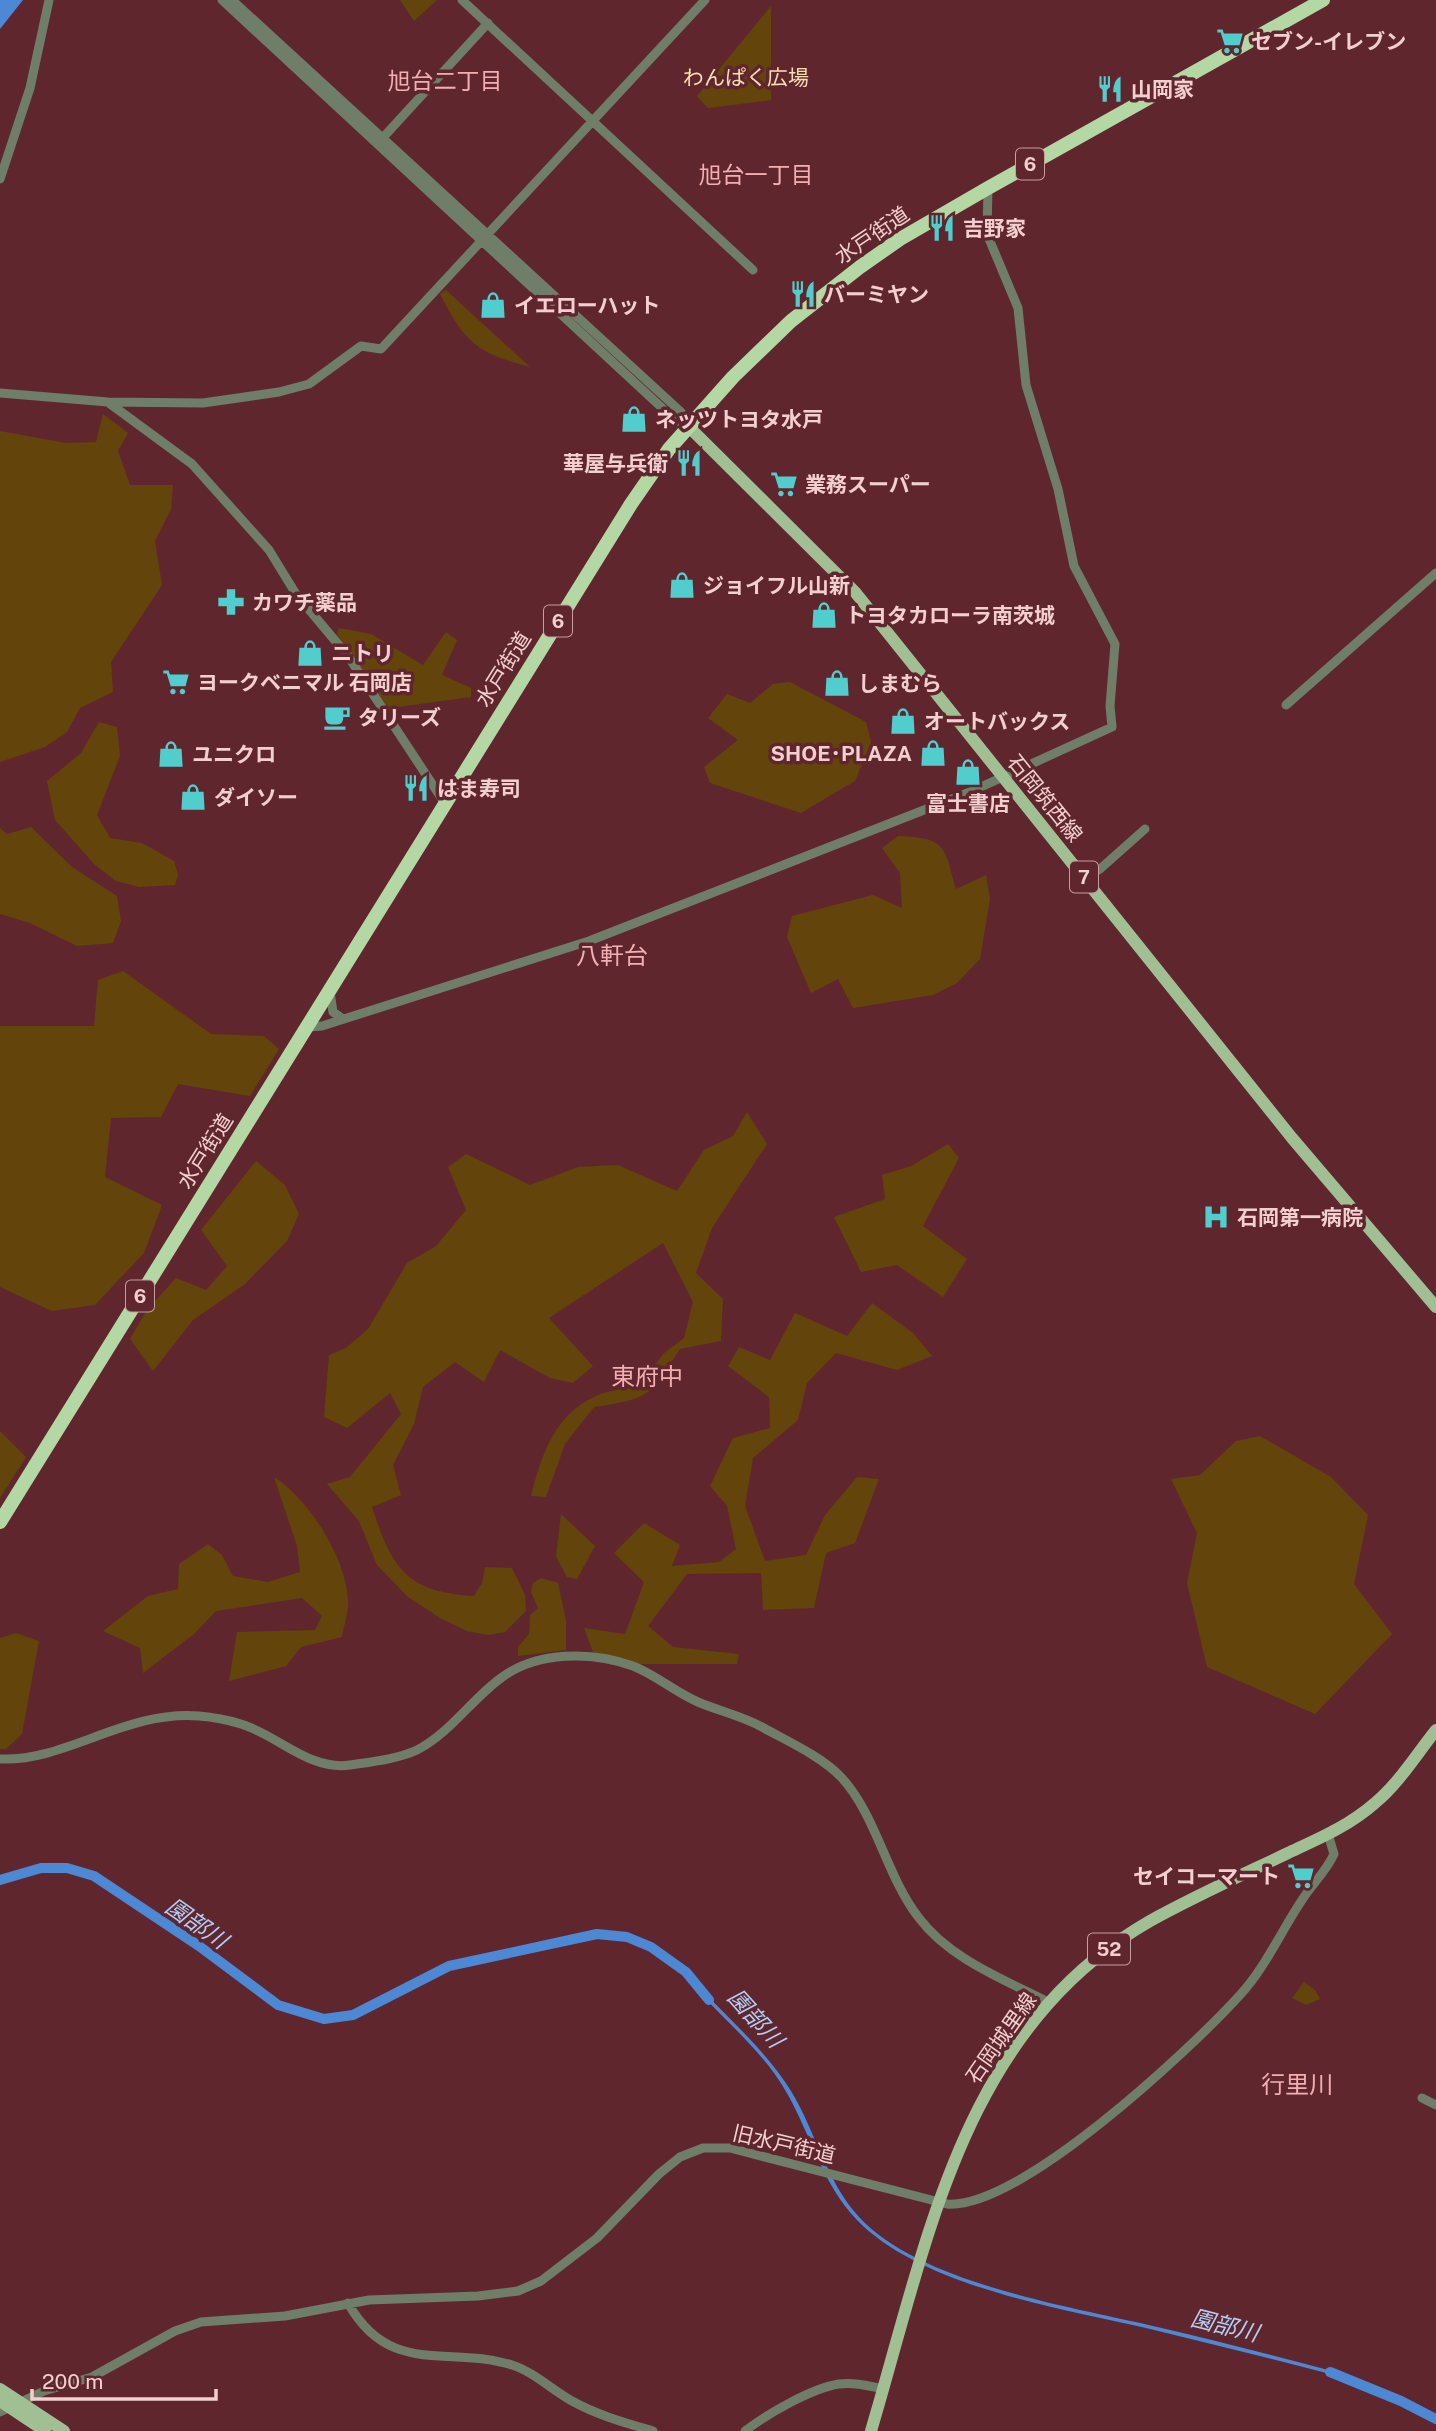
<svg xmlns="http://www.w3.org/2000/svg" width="1436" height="2431" font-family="'Public Sans','Noto Sans JP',sans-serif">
<rect width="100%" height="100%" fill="#5f272d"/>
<path fill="#63440b" d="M400 0H437L414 21Z
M771 6V100L708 108 697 96Z
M446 290 530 367C477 353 465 343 440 294Z
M103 414 128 433 118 451 130 485H173L171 509 155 541 162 585 111 662 113 692 80 708 67 732 45 747 0 762V431L66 443 96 442Z
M339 628 371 634 423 665 446 632 457 640 442 675 471 688V697L391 708 386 706 337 634Z
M790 682 866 722 871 742 855 781 801 813 710 783 704 767 738 740 708 718 727 694 750 703 773 684Z
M99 722 117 727 120 756 97 815 110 838 142 843 174 861 178 875 175 885 139 887 116 881 95 865 55 820 47 781 81 753Z
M31 827 72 867 117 896 121 921 113 943 77 946 30 923 0 914V828L7 834Z
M898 836C947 838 944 846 956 889L986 875 990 899 980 959 957 983 933 995 853 1008 838 979 811 993 787 937 792 916 873 895 902 908 900 873 882 848Z
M123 971 211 1034 264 1036 279 1049 250 1096 178 1084 161 1117 111 1118 105 1177 162 1205 144 1253 95 1305 52 1311 0 1287V1026H94L98 980Z
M747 1112 767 1144 712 1228 696 1273 723 1299 721 1341 680 1349C648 1397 652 1398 594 1407L565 1444 546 1497 531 1496C542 1454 554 1415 596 1396 609 1390 625 1389 639 1386L664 1353 684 1338 693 1302 663 1243 549 1318 593 1366 573 1383 550 1378 500 1350 484 1382 455 1362 423 1387 414 1424 393 1465 401 1495 372 1507C392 1569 407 1592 474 1596L482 1583 485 1567 512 1568 525 1595 526 1611 505 1632 488 1635 467 1631 440 1618 408 1597 377 1565 359 1521 327 1484 350 1477 401 1414 390 1393 347 1428 324 1417 329 1355 346 1348 368 1329 407 1263 436 1246 466 1210 448 1167 466 1154 530 1185 578 1167 618 1165 677 1191 704 1150 733 1136Z
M948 1144 959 1158 923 1226 967 1259 943 1297 897 1265 861 1272 834 1217 885 1199 882 1175 911 1166Z
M256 1161 285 1185 299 1214 287 1241 245 1284 193 1320 153 1371 130 1339 147 1310 176 1278 206 1290 227 1266 201 1230Z
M872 1303 913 1333 932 1356 897 1370 836 1353 807 1383 798 1420 753 1458 745 1506 765 1561 806 1555 825 1515 857 1477 879 1479 855 1543 826 1553 814 1608 763 1610 761 1573 687 1574 648 1626 673 1647 739 1654 737 1664H614L593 1652 584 1628 625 1634 644 1582 614 1553 644 1523 680 1545 672 1566 719 1562 736 1549 727 1506 710 1486 733 1438 770 1428 769 1397 728 1366 739 1347 770 1360 795 1313 847 1336Z
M0 1431 26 1457 0 1498Z
M1260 1436 1331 1477 1368 1515 1354 1584 1392 1634 1315 1714 1207 1667 1187 1583 1197 1533 1171 1479 1200 1475 1236 1441Z
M274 1477C308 1498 346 1558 348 1599 349 1611 344 1625 342 1637L301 1647 286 1666 229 1681 237 1632 315 1630 322 1616 302 1598 216 1611 194 1634 143 1673 140 1648 103 1631 148 1596 178 1589 179 1564 208 1544 222 1555 233 1576 268 1582 300 1572 297 1546Z
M561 1514 595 1546 577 1579 567 1577 556 1557Z
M541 1578 558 1583 566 1620V1650L518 1656V1647L529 1634 530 1615 538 1608 531 1592 533 1583Z
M16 1633 39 1641 22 1734 6 1749H0V1638Z
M1304 1982 1315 1990 1320 1999 1306 2005 1292 1998Z"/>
<path fill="#4d88d5" d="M0 0H23L0 29Z
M700 1988C731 2021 767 2052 791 2091 816 2132 826 2181 859 2217 920 2283 1067 2306 1153 2326 1217 2341 1280 2357 1343 2374L1342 2377C1277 2360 1212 2344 1146 2328 1058 2308 921 2286 857 2220 823 2185 811 2136 788 2095 766 2055 729 2024 698 1991Z"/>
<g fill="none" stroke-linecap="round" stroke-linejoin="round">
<path stroke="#4d88d5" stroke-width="10" d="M0 1880 41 1868H67L94 1876 199 1946 278 2005 324 2019 353 2015 449 1966 597 1934 627 1937 651 1947 686 1972 709 2000
M1330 2372 1401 2401 1436 2419"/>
<path stroke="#6f7e68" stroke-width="9" d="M222 0 674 419 688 426
M232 0 681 412 688 426
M462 0 753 270
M378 143 488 23
M0 179 30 88 49 0
M0 393 108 402 203 403 279 392 309 384 361 346 381 349 705 0
M109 403 192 464 269 550 296 594 348 656 444 802
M1286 705 1436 573
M1085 877 1100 869 1145 829
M330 992 333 1012 343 1019
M308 1027 322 1026 589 941 970 792 1112 727 1110 706 1115 644 1074 566 1058 489 1026 385 1018 308 987 234 988 188
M0 1759C66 1762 125 1710 199 1716 212 1717 228 1720 241 1724 278 1735 309 1771 350 1765 370 1762 398 1759 417 1750 449 1734 472 1699 501 1678 537 1651 592 1651 633 1666 656 1675 675 1692 698 1702 719 1711 742 1716 762 1727 787 1741 821 1756 841 1777 877 1816 886 1876 919 1918 950 1959 1003 1979 1048 2002
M1422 2098 1436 2105
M348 2303C390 2378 450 2345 512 2365 534 2372 552 2390 572 2401 597 2415 626 2423 653 2431
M0 2412 44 2391 92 2377 175 2331 201 2322 285 2316 369 2300 478 2296 518 2291 541 2281 597 2238 659 2174 680 2157 703 2148H730L947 2204C1019 2210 1191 2049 1240 1995 1266 1967 1282 1929 1304 1897 1314 1882 1327 1870 1334 1854L1328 1834
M745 2431C767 2414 812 2388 839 2384 854 2382 869 2386 884 2389"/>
<path stroke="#a0bf93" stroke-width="12" d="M688 426 855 592 1292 1138 1436 1307
M0 2389 64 2431
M0 2401 45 2431
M871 2431C928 2240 962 2029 1150 1921 1195 1896 1242 1875 1288 1853 1318 1839 1349 1826 1375 1803 1399 1783 1416 1755 1436 1730"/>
<path stroke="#b4d8a3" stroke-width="14" d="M0 1522 631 504 669 449 733 377 791 321 860 267 900 239 988 188 1323 0"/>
</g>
<defs>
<symbol id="supermarket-bare" viewBox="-9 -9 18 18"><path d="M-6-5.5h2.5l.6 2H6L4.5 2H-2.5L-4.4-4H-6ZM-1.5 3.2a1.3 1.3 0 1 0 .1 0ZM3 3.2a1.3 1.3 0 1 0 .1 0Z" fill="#52cdce" stroke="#5f272d" stroke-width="2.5" paint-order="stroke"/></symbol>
<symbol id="restaurant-bare" viewBox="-9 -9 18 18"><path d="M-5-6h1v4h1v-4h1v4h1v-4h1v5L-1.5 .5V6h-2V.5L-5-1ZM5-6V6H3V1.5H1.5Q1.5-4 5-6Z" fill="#52cdce" stroke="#5f272d" stroke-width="2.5" paint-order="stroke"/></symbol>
<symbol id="shop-bare" viewBox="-9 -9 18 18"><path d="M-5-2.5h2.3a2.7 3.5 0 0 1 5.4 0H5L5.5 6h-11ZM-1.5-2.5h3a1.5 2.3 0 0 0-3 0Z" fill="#52cdce" stroke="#5f272d" stroke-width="2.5" paint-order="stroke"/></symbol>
<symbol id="pharmacy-bare" viewBox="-9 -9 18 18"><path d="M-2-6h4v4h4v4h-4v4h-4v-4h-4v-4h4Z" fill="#52cdce" stroke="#5f272d" stroke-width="2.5" paint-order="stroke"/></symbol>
<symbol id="cafe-bare" viewBox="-9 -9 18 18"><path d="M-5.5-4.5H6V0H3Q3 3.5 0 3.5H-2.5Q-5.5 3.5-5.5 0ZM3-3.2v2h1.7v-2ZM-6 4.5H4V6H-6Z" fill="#52cdce" stroke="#5f272d" stroke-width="2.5" paint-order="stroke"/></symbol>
<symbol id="hospital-bare" viewBox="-9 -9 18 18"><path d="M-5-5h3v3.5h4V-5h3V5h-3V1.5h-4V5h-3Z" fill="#52cdce" stroke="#5f272d" stroke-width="2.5" paint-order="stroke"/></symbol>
</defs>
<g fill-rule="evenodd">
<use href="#supermarket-bare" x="1211" y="22" width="38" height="38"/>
<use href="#restaurant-bare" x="1091" y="70" width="38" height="38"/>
<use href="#restaurant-bare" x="923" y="209" width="38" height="38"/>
<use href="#restaurant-bare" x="784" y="275" width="38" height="38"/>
<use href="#shop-bare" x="474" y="286" width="38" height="38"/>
<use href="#shop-bare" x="615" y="400" width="38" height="38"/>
<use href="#restaurant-bare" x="670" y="444" width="38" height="38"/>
<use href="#supermarket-bare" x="765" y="465" width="38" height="38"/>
<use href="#shop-bare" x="663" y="566" width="38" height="38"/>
<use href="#pharmacy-bare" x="212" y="583" width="38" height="38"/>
<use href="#shop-bare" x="805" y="596" width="38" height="38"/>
<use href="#shop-bare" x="291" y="634" width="38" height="38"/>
<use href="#supermarket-bare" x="157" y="663" width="38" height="38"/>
<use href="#shop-bare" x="818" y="664" width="38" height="38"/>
<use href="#cafe-bare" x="318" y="698" width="38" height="38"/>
<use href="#shop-bare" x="884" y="702" width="38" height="38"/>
<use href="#shop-bare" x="914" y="734" width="38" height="38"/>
<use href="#shop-bare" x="152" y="735" width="38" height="38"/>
<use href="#shop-bare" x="949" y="753" width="38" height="38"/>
<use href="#restaurant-bare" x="397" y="769" width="38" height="38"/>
<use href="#shop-bare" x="174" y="778" width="38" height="38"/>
<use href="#hospital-bare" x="1197" y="1198" width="38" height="38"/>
<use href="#supermarket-bare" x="1282" y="1857" width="38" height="38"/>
</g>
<g text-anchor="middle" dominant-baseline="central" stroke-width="7" stroke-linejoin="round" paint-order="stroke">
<g fill="#5f272d" stroke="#c79d9f" stroke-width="2">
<rect x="1016" y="148.5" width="28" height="31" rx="5"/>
<rect x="544" y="605.5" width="28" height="31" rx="5"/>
<rect x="1070" y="861.5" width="28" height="31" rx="5"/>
<rect x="126" y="1280.5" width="28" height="31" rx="5"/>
<rect x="1088" y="1933.5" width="42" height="31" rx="5"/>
</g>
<g font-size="19" font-weight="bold" fill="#f3cfd0">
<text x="1030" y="164">6</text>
<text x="558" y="621">6</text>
<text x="1084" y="877">7</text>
<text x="140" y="1296">6</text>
<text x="1109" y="1949">52</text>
</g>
<g font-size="21" font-weight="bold" fill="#f3cfd0" stroke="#5f272d" text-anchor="start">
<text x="1251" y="41">セブン-イレブン</text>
<text x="1131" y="89">山岡家</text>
<text x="963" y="228">吉野家</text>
<text x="824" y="294">バーミヤン</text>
<text x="514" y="305">イエローハット</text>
<text x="655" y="419">ネッツトヨタ水戸</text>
<text x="668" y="463" text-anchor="end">華屋与兵衛</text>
<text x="805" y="484">業務スーパー</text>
<text x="703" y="585">ジョイフル山新</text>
<text x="252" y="602">カワチ薬品</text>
<text x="845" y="615">トヨタカローラ南茨城</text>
<text x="331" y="653">ニトリ</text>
<text x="197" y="682">ヨークベニマル 石岡店</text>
<text x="858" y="683">しまむら</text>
<text x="358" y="717">タリーズ</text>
<text x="924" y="721">オートバックス</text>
<text x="912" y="753" text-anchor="end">SHOE･PLAZA</text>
<text x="192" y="754">ユニクロ</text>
<text x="437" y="788">はま寿司</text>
<text x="214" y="797">ダイソー</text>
<text x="968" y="803" text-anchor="middle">富士書店</text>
<text x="1237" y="1217">石岡第一病院</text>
<text x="1280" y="1876" text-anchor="end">セイコーマート</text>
</g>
<g font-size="21" fill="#fbddb2" stroke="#5f272d">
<text x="746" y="77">わんぱく広場</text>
</g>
<g font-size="21" fill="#f3cfd0" stroke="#5f272d">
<text transform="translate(872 235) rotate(-34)">水戸街道</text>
<text transform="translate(503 669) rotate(-58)">水戸街道</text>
<text transform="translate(1045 798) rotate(51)">石岡筑西線</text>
<text transform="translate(205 1151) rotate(-58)">水戸街道</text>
<text transform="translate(1001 2038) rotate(-55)">石岡城里線</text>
<text transform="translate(784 2144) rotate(13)">旧水戸街道</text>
</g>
<g font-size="23" fill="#f3aeb1" stroke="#5f272d">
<text x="445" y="80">旭台二丁目</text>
<text x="756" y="174">旭台一丁目</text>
</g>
<g font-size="23" font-style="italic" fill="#b0cef6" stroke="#5f272d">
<text transform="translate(197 1923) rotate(35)">園部川</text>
<text transform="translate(756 2018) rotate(48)">園部川</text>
<text transform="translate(1225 2325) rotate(14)">園部川</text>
</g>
<g font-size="24" fill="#f3aeb1" stroke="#5f272d">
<text x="612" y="955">八軒台</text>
<text x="647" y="1376">東府中</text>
<text x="1297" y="2084">行里川</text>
</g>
</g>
<path d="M32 2389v10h184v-10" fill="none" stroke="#f3cfd0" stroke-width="3.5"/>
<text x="42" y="2389" font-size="21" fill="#f3cfd0" stroke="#5f272d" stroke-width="5" paint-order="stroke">200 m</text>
</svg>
